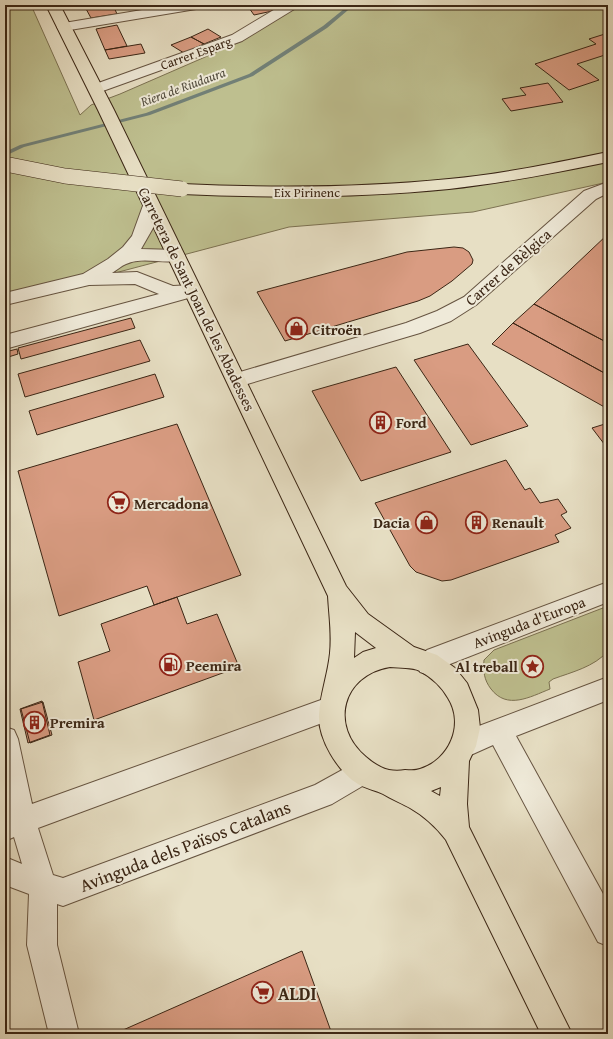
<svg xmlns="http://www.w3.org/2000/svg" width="613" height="1039" font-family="'Gentium Book Plus',serif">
<rect width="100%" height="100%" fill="#e7dfc4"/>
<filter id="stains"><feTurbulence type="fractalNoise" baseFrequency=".005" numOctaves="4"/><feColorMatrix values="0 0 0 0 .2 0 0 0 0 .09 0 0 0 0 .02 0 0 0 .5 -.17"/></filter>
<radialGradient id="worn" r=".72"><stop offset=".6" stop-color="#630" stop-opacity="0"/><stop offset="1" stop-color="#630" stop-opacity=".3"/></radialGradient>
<path fill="#bebf8f" stroke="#7c7252" d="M5 5H31L80 115 91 105 120 94 242 41 299 5H608V182L473 212 289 227 5 302Z
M608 606V651C594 667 572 672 553 679L549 682 550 689C530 697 507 710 491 689 484 680 483 671 484 660L494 650Z"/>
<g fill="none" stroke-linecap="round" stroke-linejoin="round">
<path fill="#728077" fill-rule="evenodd" d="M349 5H354L327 28 253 76 150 115 24 147 5 156V152L20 145 146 113 249 74 323 26Z"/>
</g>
<path fill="#d99c82" stroke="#3b2615" d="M95 5H113L117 14 91 18 85 7Z
M247 5H273L277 10 254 15Z
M117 25 127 46 105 50 96 29Z
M208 29 221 37 204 44 191 37Z
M608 33V54L577 64 599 80 569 90 535 64 596 44 589 39Z
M191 37 204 44 184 53 171 45Z
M141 44 145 53 109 59 105 50Z
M548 83 563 102 511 111 502 99 526 95 520 88Z
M608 234V343L534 304Z
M454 247 463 248 469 252 473 260 472 264 452 281 430 296 418 301 285 341 257 292 407 252Z
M534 304 608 343V375L513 323Z
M131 318 135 328 21 359 18 348Z
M513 323 608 375V409L492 344Z
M140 340 150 361 25 397 18 374Z
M468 344 528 426 471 445 414 360Z
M17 349 18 354 5 358V352Z
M396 367 451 452 361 481 312 391Z
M155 374 164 397 37 435 29 411Z
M608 423V449L592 428Z
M177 424 241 575 154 605 147 586 59 616 18 471Z
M506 460 525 490 530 488 540 503 558 499 567 512 561 515 571 528 555 535 559 542 451 580 442 581 416 572 410 566 375 503Z
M177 597 187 624 217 614 239 667 94 720 78 662 110 651 101 624Z
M42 701 50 735 28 743 20 709Z
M43 702 52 735 30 743 21 709Z
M302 951 332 1034H114Z"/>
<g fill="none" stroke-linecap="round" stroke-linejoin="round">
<defs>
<path id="minor" d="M172 5H203L201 8 196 9 64 31 59 30 57 27 59 24 64 23Z
M282 5H298L296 8 242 41 100 92 95 93 90 92 88 89 90 86 232 35Z
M608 182V193L596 199 476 305 451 321 420 333 237 387 230 385 227 380 230 375 406 323 437 311 464 297 584 191Z
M151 199 157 200 159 204 153 228 141 249 176 250 182 252 185 256 182 260C164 265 144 256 126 264 121 266 117 270 112 273L137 272 173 286 193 285 199 287 202 291 199 295 5 349V335L159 294 135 284 89 285 5 305V293L83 274 108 259 123 247 132 236 145 200Z
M608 582V602L445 666 438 672 429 675 420 672 417 664 420 656 427 650Z
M608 677V700L516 736 608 903V946L598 942 493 745 464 758 455 755 451 746 455 737 471 729Z
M332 696 341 700 345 708 341 716 38 828 53 875 63 878 315 785 362 759 371 763 375 772 371 781 332 804 63 906 57 904V945L79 1034H49L27 945 29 894 5 885V857L22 864 14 837 5 841V813H7L5 804V727L14 730 18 739 32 804Z"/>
<path id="major" d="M46 5H60L114 110 346 586 368 614 414 647 437 655 455 668 467 683 478 710 480 728 476 746 469 761 467 804 469 827 572 1034H541L446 840C436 827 424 816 410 808 401 803 391 799 383 794 376 790 366 789 358 784 338 772 318 739 319 715 320 695 328 674 330 653 332 633 329 615 328 596L98 110ZM355 632 376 648 363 652 354 658ZM390 667C399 668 412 667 420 671 431 677 442 687 448 698 465 725 449 760 420 769 415 771 410 770 405 770 400 771 394 771 389 770 380 768 373 763 366 757 329 726 342 675 390 667ZM441 787 440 796 431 791Z
M608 152V162C555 173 503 183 449 189 360 198 271 198 182 194L176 193 174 189 176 185 182 184C271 188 360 188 449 179 503 174 555 163 608 152Z"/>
</defs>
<use href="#minor" stroke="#665441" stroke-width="2"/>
<use href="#major" stroke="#3b2615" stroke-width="2"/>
<use href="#minor" fill="#efead9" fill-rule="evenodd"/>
<use href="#major" fill="#e7dfc4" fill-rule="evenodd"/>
<defs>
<path id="major-bridge" d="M5 164 65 176 182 189"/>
</defs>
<use href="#major-bridge" stroke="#3b2615" stroke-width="16" stroke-linecap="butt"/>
<use href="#major-bridge" stroke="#e7dfc4" stroke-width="15"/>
</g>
<defs>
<symbol id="shop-ring" viewBox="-11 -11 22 22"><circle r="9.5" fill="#efead9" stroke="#8f2418" stroke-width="1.5"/><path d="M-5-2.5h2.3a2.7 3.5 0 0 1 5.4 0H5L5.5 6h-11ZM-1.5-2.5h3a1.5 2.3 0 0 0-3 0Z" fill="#8f2418"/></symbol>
<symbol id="building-ring" viewBox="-11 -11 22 22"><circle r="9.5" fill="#efead9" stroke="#8f2418" stroke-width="1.5"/><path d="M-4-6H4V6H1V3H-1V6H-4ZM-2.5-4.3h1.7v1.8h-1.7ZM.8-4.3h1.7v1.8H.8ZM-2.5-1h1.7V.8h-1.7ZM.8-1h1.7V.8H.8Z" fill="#8f2418"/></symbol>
<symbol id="supermarket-ring" viewBox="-11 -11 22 22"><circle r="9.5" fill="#efead9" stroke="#8f2418" stroke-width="1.5"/><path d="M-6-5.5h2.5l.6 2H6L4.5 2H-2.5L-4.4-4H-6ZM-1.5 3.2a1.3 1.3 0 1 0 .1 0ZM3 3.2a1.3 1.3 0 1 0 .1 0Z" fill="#8f2418"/></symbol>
<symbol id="fuel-ring" viewBox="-11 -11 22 22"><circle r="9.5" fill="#efead9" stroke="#8f2418" stroke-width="1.5"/><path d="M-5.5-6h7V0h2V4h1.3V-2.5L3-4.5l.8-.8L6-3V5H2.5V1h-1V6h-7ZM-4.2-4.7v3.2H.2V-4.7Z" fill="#8f2418"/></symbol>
<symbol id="sight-ring" viewBox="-11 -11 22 22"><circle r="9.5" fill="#efead9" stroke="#8f2418" stroke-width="1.5"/><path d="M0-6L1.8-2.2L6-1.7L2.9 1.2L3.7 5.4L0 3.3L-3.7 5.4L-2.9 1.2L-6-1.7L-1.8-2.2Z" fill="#8f2418"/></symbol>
</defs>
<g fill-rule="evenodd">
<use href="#shop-ring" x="284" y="316" width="25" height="25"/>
<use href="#building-ring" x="368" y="410" width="25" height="25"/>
<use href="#supermarket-ring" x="106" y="490" width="25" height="25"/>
<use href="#shop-ring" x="414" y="510" width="25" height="25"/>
<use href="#building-ring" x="464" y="510" width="25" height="25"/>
<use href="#fuel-ring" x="158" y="652" width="25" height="25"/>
<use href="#sight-ring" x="520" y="654" width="25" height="25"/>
<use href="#building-ring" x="22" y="710" width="25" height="25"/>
<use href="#supermarket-ring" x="250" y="980" width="25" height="25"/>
</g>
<g text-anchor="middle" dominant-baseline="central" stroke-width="4" stroke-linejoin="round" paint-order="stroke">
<g font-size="13" fill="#3b2615" stroke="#efead9">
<text transform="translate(196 53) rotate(-20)">Carrer Esparg</text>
<text x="307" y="192">Eix Pirinenc</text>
</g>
<g font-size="13" font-style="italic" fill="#524c3e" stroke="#efead9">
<text transform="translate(183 87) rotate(-20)">Riera de Riudaura</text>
</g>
<g font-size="15" fill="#3b2615" stroke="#efead9">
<text transform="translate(508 267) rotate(-41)">Carrer de Bèlgica</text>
<text transform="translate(197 299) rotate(64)">Carretera de Sant Joan de les Abadesses</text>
<text transform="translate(529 622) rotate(-21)">Avinguda d'Europa</text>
</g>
<g font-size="15" font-weight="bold" fill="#3b2615" stroke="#efead9" text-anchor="start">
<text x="312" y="329">Citroën</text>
<text x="396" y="422">Ford</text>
<text x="134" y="503">Mercadona</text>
<text x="410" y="522" text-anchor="end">Dacia</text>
<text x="492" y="522">Renault</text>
<text x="186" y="665">Peemira</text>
<text x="518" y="666" text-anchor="end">Al treball</text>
<text x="50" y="722">Premira</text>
</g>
<g font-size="18" fill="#3b2615" stroke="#efead9">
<text transform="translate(185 846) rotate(-21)">Avinguda dels Països Catalans</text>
</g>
<g font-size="18" font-weight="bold" fill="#3b2615" stroke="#efead9" text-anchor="start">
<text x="278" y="993">ALDI</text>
</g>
</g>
<rect width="613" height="1039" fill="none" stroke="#e7dfc4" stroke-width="20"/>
<rect x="6" y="6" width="601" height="1027" fill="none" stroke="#3b2615" stroke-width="2"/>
<rect x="10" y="10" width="593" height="1019" fill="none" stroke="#3b2615"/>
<rect width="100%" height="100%" filter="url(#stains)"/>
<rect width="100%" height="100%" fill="url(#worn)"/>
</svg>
